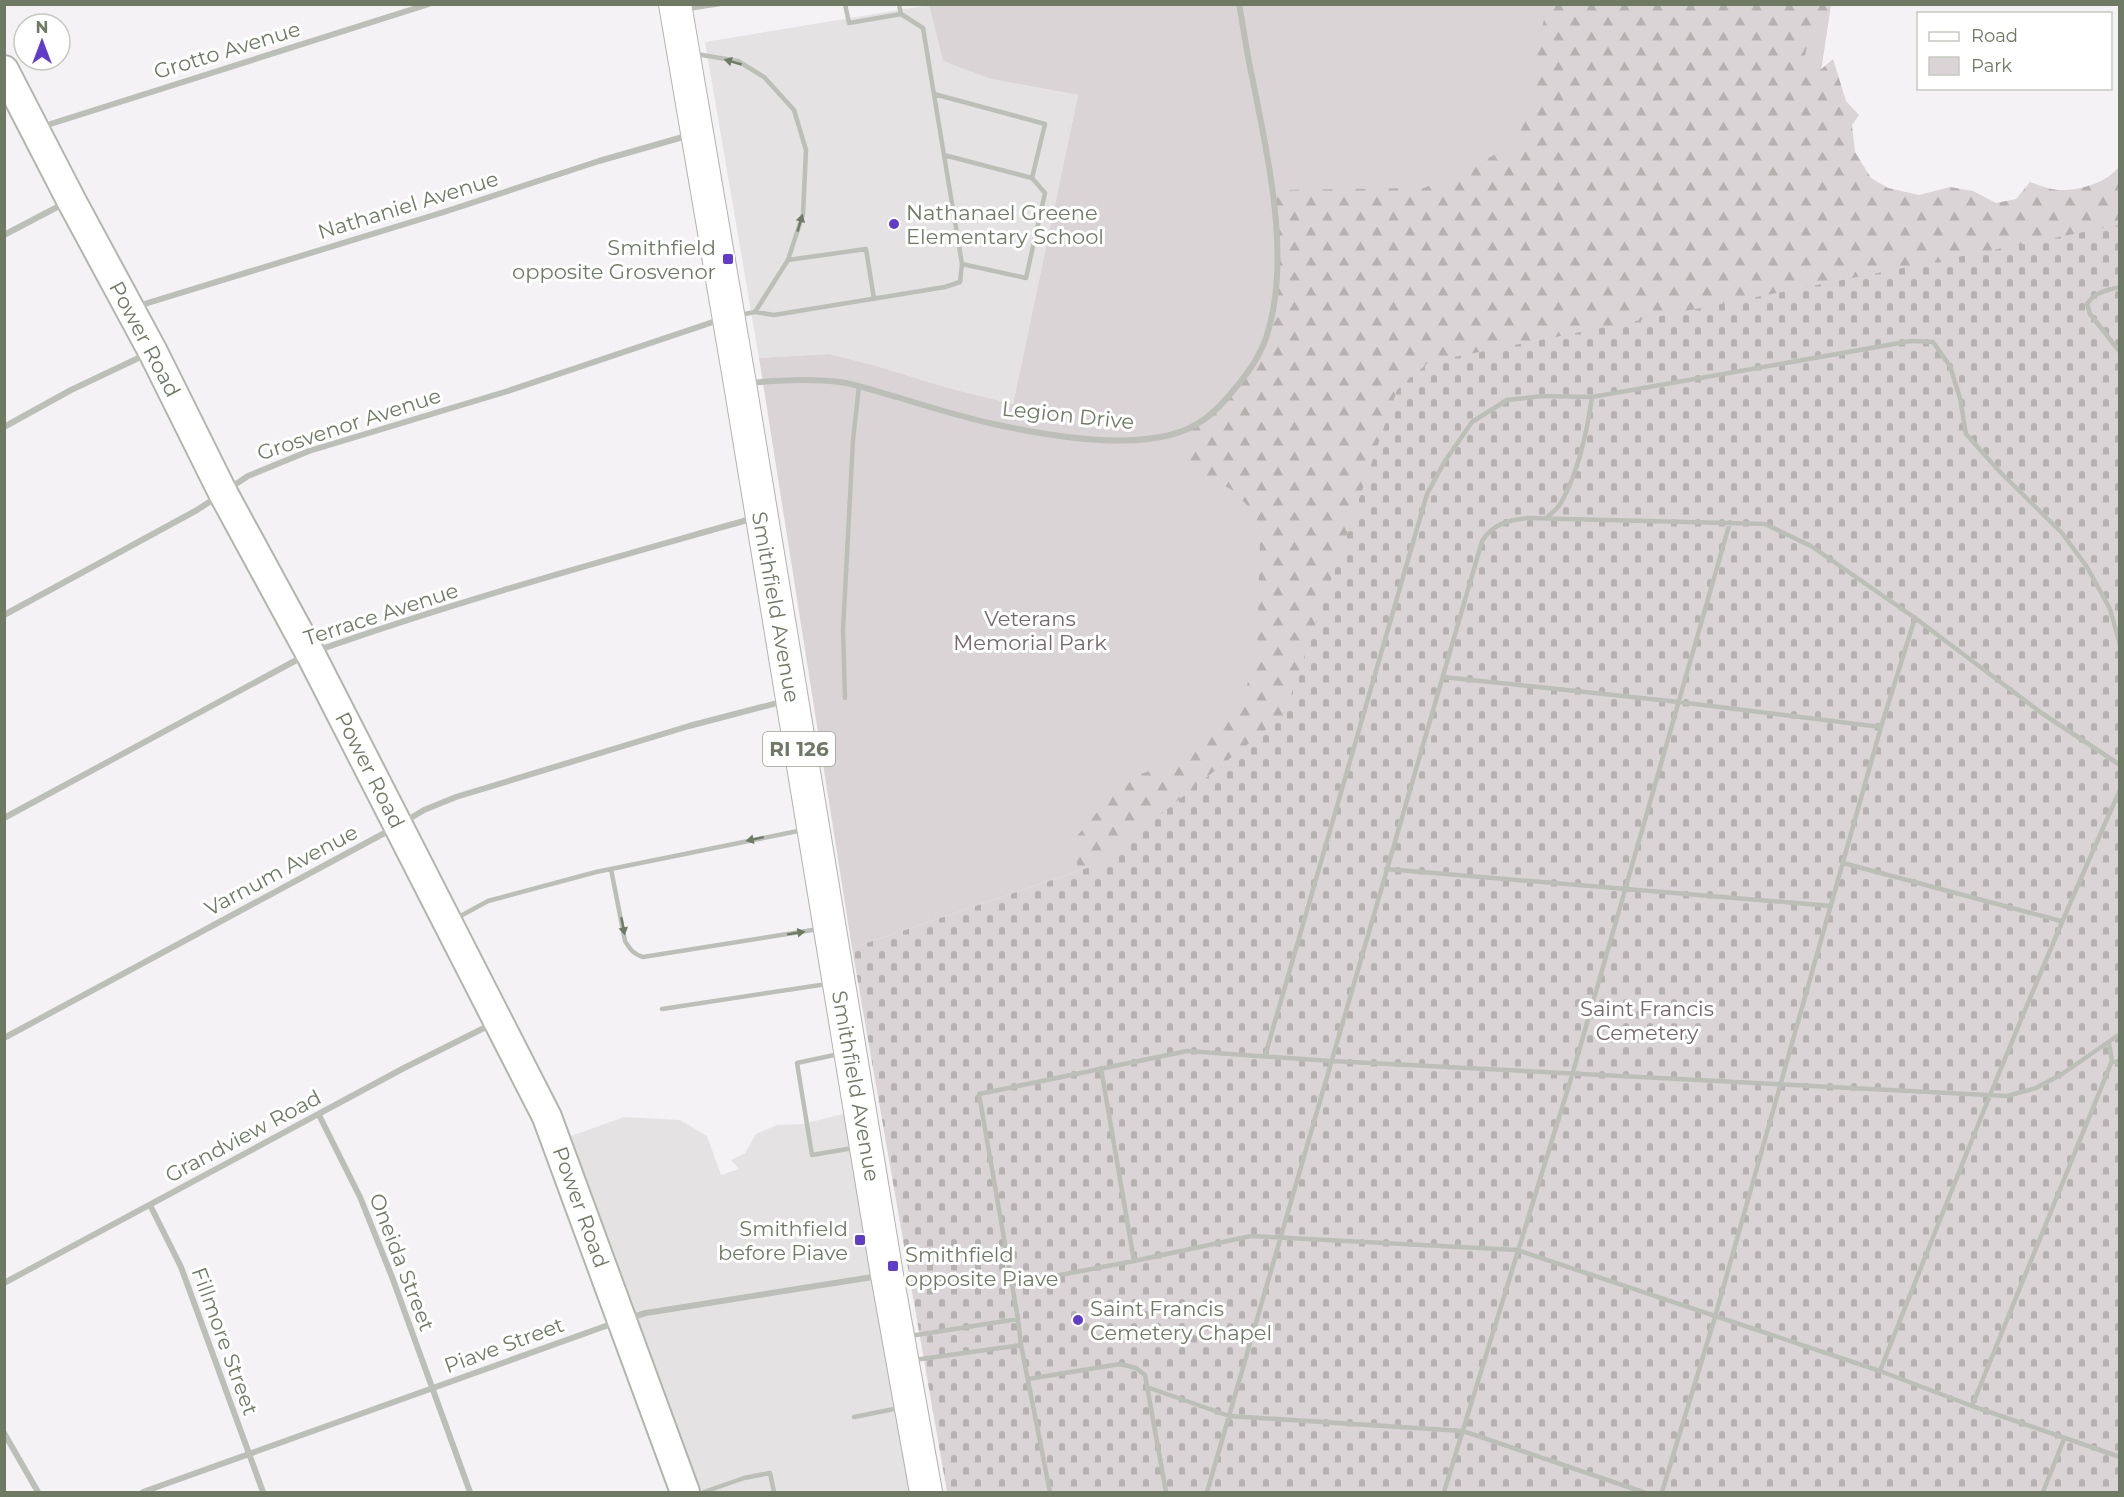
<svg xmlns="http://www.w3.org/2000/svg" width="2124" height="1497" font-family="Montserrat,sans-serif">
<defs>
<pattern id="forest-firs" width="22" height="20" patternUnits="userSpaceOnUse" patternTransform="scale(1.5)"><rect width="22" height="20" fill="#dbd4d6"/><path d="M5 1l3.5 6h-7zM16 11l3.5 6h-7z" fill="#b6b1b1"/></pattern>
<pattern id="cemetery-stones" width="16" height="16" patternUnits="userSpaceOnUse" patternTransform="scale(1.5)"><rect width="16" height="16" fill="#dbd4d6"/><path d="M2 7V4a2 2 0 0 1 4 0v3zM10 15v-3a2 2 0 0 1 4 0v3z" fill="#b6b1b1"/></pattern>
</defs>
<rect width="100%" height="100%" fill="#f5f2f5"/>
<path fill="#e4e2e2" d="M929 5 943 61 991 79 1078 95 1013 404 952 389 873 365 829 354 759 358 705 42Z
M859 1110 926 1492H684L560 1140 624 1117 680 1120 707 1136 721 1175 739 1169 731 1160 745 1153 756 1134 777 1125 803 1124Z"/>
<path fill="#dbd4d6" d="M929 5H1831L1788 291 1284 715 1099 864 852 948 759 358 829 354 873 365 952 389 1013 404 1078 95 991 79 943 61Z"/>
<path fill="url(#forest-firs)" d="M1548 5H1830L1828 23 1807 46 1804 61 1807 67 1819 71 1833 59 1846 101 1859 115 1852 125 1855 152 1871 178 1888 188 1919 195 1950 187 1973 191 1996 203 2016 199 2030 182C2038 185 2049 189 2058 190 2079 191 2106 183 2119 167V274L1347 740 1085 892 1071 843 1112 795 1141 774 1153 770 1182 754 1207 736 1230 716 1245 693 1257 647 1260 537 1255 514 1234 491 1212 479 1188 471 1187 429 1226 398 1262 347 1276 288 1273 190 1424 188 1451 177 1457 166 1475 164 1516 145 1536 85 1538 42Z"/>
<path fill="url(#cemetery-stones)" d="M2119 225V1492H947L852 948 1099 864 1284 715 1397 390 1429 362Z"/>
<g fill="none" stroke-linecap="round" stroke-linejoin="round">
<defs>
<path id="secondary" d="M4 70 71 200 153 352 223 493 310 653 547 1117 685 1492"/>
<path id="primary" d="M675 4 740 384 887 1275 926 1492"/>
</defs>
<use href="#secondary" stroke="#b1b6ad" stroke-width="32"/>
<use href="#primary" stroke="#b0b4ac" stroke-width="34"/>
<path stroke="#bbbfb8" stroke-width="4.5" d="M845 4 849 23 901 14 899 4
M687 9 720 4
M696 54 738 61 764 77 794 110 806 150 803 214 788 260 755 312
M934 94 1045 124 1032 178 944 155
M788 260 866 249 874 299
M962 264 1026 278 1045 193 1032 178
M2120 287C2106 290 2094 293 2087 304L2090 314 2120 352
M740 315 755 312 774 315 945 287 960 282 962 264 923 28 901 14
M1546 518C1552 513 1559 508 1562 501 1579 470 1587 432 1592 397
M1443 677 1679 702 1881 727 1915 618
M845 698 843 630 853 440 859 386
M1843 863 2061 921
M611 869 625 941C630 949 633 954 643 957L819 929
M1386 869 1831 906
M455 919 488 901 596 872 803 830
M662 1009 827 984
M2109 1043 2112 1061 2120 1064
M839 1054 797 1063 812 1155 853 1148
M1265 1056 1427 494 1445 461 1472 422 1507 400 1543 396 1592 397 1911 341 1933 342 1950 366 1960 398 1966 434 2000 472 2062 533 2087 567 2110 609 2120 645
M1101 1068 1134 1261
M1012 1284 1134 1261 1251 1236 1517 1250 1880 1371 1972 1406 2120 1457
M910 1336 1018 1319
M914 1360 1021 1345
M1880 1371C1957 1176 2034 981 2120 790
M1028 1379 1120 1364 1136 1368 1145 1375 1166 1492
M1147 1387 1229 1416 1463 1431 1643 1492
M1972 1406 2112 1061
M854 1417 899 1408
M704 1492 744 1478 770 1473 774 1492
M1050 1492 1021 1345 1018 1319 979 1094 1187 1051 1331 1061 2007 1096 2036 1088 2062 1074 2120 1034
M1207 1492 1482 541C1493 524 1508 520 1528 518L1765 524 1811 546 1915 618 2043 714 2120 765
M1444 1492 1573 1072 1730 522
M1662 1492 1715 1317 1881 727
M2043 1492 2064 1439"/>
<path stroke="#bbbfb8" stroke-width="6" d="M41 127 429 4
M4 235 65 203
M138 306 444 212 599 161 690 135
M749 383C779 380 809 378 840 382 859 385 878 392 897 397 929 407 961 417 994 424 1044 435 1120 448 1170 435 1198 428 1215 413 1232 392 1246 376 1259 358 1266 338 1292 260 1268 160 1253 81 1247 56 1244 30 1239 4
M4 427 71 390 147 354
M230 488 248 476 309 451 508 391 719 320
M4 615 197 510 217 497
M316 651C460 600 607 560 754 518
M4 818 304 656
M404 822 424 810 456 797 689 726 785 701
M4 1038 392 829
M319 1115 360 1197 392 1277 470 1492
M150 1205 181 1267 263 1492
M4 1283 404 1068 490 1025
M629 1318 646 1313 879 1276
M4 1433 38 1492
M143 1492 614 1323"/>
<use href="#secondary" stroke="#fff" stroke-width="28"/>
<use href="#primary" stroke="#fff" stroke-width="32"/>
</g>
<defs><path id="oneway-solid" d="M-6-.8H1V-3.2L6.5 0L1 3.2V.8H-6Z" transform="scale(1.5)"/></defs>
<g fill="#6f7a64">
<use href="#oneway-solid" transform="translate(733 62) rotate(-164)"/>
<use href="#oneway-solid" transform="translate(800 223) rotate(-74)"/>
<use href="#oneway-solid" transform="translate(755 839) rotate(168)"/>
<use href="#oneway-solid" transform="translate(623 926) rotate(79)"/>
<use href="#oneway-solid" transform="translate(796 933) rotate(-9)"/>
</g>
<g fill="#613ccb" stroke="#fff" stroke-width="2">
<circle cx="894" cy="224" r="6"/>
<rect x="722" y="253" width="12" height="12" rx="3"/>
<rect x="854" y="1234" width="12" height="12" rx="3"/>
<rect x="887" y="1260" width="12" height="12" rx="3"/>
<circle cx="1078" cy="1320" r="6"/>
</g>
<g text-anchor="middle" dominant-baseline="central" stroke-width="6" stroke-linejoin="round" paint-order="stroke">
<rect fill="#fff" stroke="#9aa292" stroke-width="1.5" x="763" y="732" width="72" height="34" rx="4.5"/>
<g font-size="20" font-weight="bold" fill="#6f7a64">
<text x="799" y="749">RI 126</text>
</g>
<g font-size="21" fill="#6f7a64" stroke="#fff">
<text transform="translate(227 50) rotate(-17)">Grotto Avenue</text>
<text transform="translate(408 205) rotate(-17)">Nathaniel Avenue</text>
<text transform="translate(145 339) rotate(62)">Power Road</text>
<text transform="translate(1068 415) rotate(6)">Legion Drive</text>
<text transform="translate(349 424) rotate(-18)">Grosvenor Avenue</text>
<text transform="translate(776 607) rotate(80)">Smithfield Avenue</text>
<text transform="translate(381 614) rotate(-18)">Terrace Avenue</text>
<text transform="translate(370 770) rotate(63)">Power Road</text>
<text transform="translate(281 870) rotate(-28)">Varnum Avenue</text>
<text transform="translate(856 1086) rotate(80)">Smithfield Avenue</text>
<text transform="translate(243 1136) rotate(-28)">Grandview Road</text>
<text transform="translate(581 1207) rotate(70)">Power Road</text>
<text transform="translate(402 1262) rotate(69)">Oneida Street</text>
<text transform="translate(225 1341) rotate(70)">Fillmore Street</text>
<text transform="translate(504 1345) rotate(-20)">Piave Street</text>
</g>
<g font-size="21" fill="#6f7a64" stroke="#fff" text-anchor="start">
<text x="906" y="212">Nathanael Greene<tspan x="906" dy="24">Elementary School</tspan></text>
<text x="716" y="247" text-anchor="end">Smithfield<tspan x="716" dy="24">opposite Grosvenor</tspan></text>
<text x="848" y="1228" text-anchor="end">Smithfield<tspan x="848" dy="24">before Piave</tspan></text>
<text x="905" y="1254">Smithfield<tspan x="905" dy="24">opposite Piave</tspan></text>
<text x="1090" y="1308">Saint Francis<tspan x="1090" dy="24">Cemetery Chapel</tspan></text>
</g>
<g font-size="21" fill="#776669" stroke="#fff">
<text x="1030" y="618">Veterans<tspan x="1030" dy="24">Memorial Park</tspan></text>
<text x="1647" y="1008">Saint Francis<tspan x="1647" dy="24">Cemetery</tspan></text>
</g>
</g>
<rect width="2124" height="1497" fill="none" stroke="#6f7a64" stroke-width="12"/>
<rect x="1917" y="12" width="195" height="78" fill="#ffffff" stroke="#c5cac1" stroke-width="1.5"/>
<rect x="1929" y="32" width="30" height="9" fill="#ffffff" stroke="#c5cac1" stroke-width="1.5"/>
<text x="1971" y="42" font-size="18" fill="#6f7a64">Road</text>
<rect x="1929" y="57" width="30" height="18" fill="#dbd4d6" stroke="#c5cac1" stroke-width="1.5"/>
<text x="1971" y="72" font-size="18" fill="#6f7a64">Park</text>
<g transform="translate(42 42)"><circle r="28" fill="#ffffff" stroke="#c5cac1" stroke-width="1.5"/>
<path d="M0-4.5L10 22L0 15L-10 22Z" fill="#613ccb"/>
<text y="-9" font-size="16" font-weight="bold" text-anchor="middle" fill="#6f7a64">N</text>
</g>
</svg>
